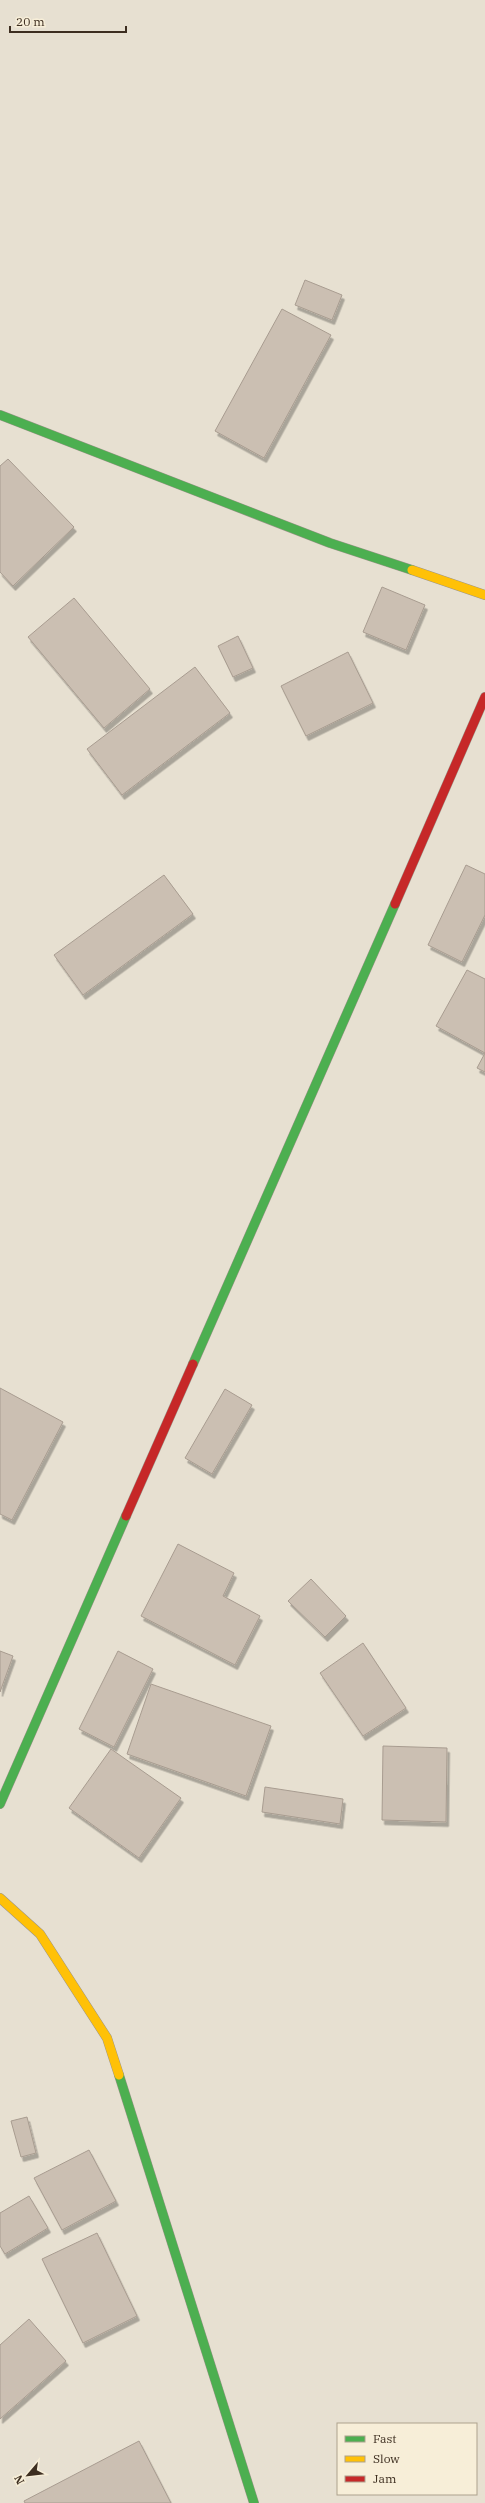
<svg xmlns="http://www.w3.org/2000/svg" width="485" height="2503" font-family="'IBM Plex Serif',serif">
<defs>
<filter id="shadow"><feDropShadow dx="2.5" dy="4.5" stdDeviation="0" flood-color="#0004"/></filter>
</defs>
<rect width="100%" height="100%" fill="#e7e0d1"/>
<path fill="#cbbfb2" stroke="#a89c90" filter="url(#shadow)" d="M305 280 342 295 332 320 295 305Z
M282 309 331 335 264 458 215 431Z
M8 459 74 527 13 586 0 572V466Z
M382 587 425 605 406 650 363 632Z
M74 598 150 689 104 728 28 637Z
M238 636 253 668 233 677 218 646Z
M348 652 373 703 306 736 281 686Z
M195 667 230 713 122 795 87 749Z
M466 865 485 874V915L462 962 428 945Z
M164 875 193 914 83 995 54 955Z
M467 970 485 979V1072L477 1068 485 1053 436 1026Z
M0 1388 63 1422 12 1520 0 1514Z
M225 1389 252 1405 212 1474 185 1458Z
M178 1544 234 1573 223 1596 260 1616 235 1665 141 1616Z
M311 1579 346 1616 325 1637 288 1601Z
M363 1643 406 1708 363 1736 320 1673Z
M0 1651 13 1656 0 1692Z
M118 1651 153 1669 114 1747 79 1729Z
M151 1684 271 1726 246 1796 127 1754Z
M383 1746 447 1748 446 1822 382 1820Z
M111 1749 181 1798 139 1858 69 1808Z
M265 1787 343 1799 340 1824 262 1812Z
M27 2117 36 2153 21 2157 11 2121Z
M89 2150 116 2201 62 2230 34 2178Z
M29 2196 48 2228 5 2254 0 2246V2213Z
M97 2233 137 2316 83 2343 42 2259Z
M29 2319 66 2361 0 2419V2345Z
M139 2441 171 2503H25L24 2501Z"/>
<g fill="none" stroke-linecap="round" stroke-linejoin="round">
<defs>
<path id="fast" d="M0 415 330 543 412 570
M193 1364 395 904
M0 1804 126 1516
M119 2075 254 2503"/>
<path id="slow" d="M412 570 485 595
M0 1898 40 1934 107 2038 119 2075"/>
<path id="jam" d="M395 904 485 697
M126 1516 193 1364"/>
</defs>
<use href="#fast" stroke="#9c958a" stroke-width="10"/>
<use href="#slow" stroke="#9c958a" stroke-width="10"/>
<use href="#jam" stroke="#9c958a" stroke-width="10"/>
<use href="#fast" stroke="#4caf50" stroke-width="9"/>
<use href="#slow" stroke="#ffc107" stroke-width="9"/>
<use href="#jam" stroke="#c62828" stroke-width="9"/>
</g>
<rect x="337" y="2423" width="140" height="72" fill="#f7eed8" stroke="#ada18e"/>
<rect x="345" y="2436" width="20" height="6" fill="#4caf50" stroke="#ada18e"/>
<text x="373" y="2443" font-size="12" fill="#3d2e20">Fast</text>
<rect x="345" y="2456" width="20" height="6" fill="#ffc107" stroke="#ada18e"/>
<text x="373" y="2463" font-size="12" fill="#3d2e20">Slow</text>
<rect x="345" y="2476" width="20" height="6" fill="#c62828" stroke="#ada18e"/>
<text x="373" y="2483" font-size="12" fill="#3d2e20">Jam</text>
<g transform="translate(28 2475) rotate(242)" stroke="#f7eed8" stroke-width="3" paint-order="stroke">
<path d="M0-3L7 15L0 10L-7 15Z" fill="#3d2e20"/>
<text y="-6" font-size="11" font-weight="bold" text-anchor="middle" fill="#3d2e20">N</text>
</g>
<path d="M10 26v6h116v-6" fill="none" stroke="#3d2e20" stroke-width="2"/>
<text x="16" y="26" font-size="12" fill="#3d2e20" stroke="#f7eed8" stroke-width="3" paint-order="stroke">20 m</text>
</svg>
